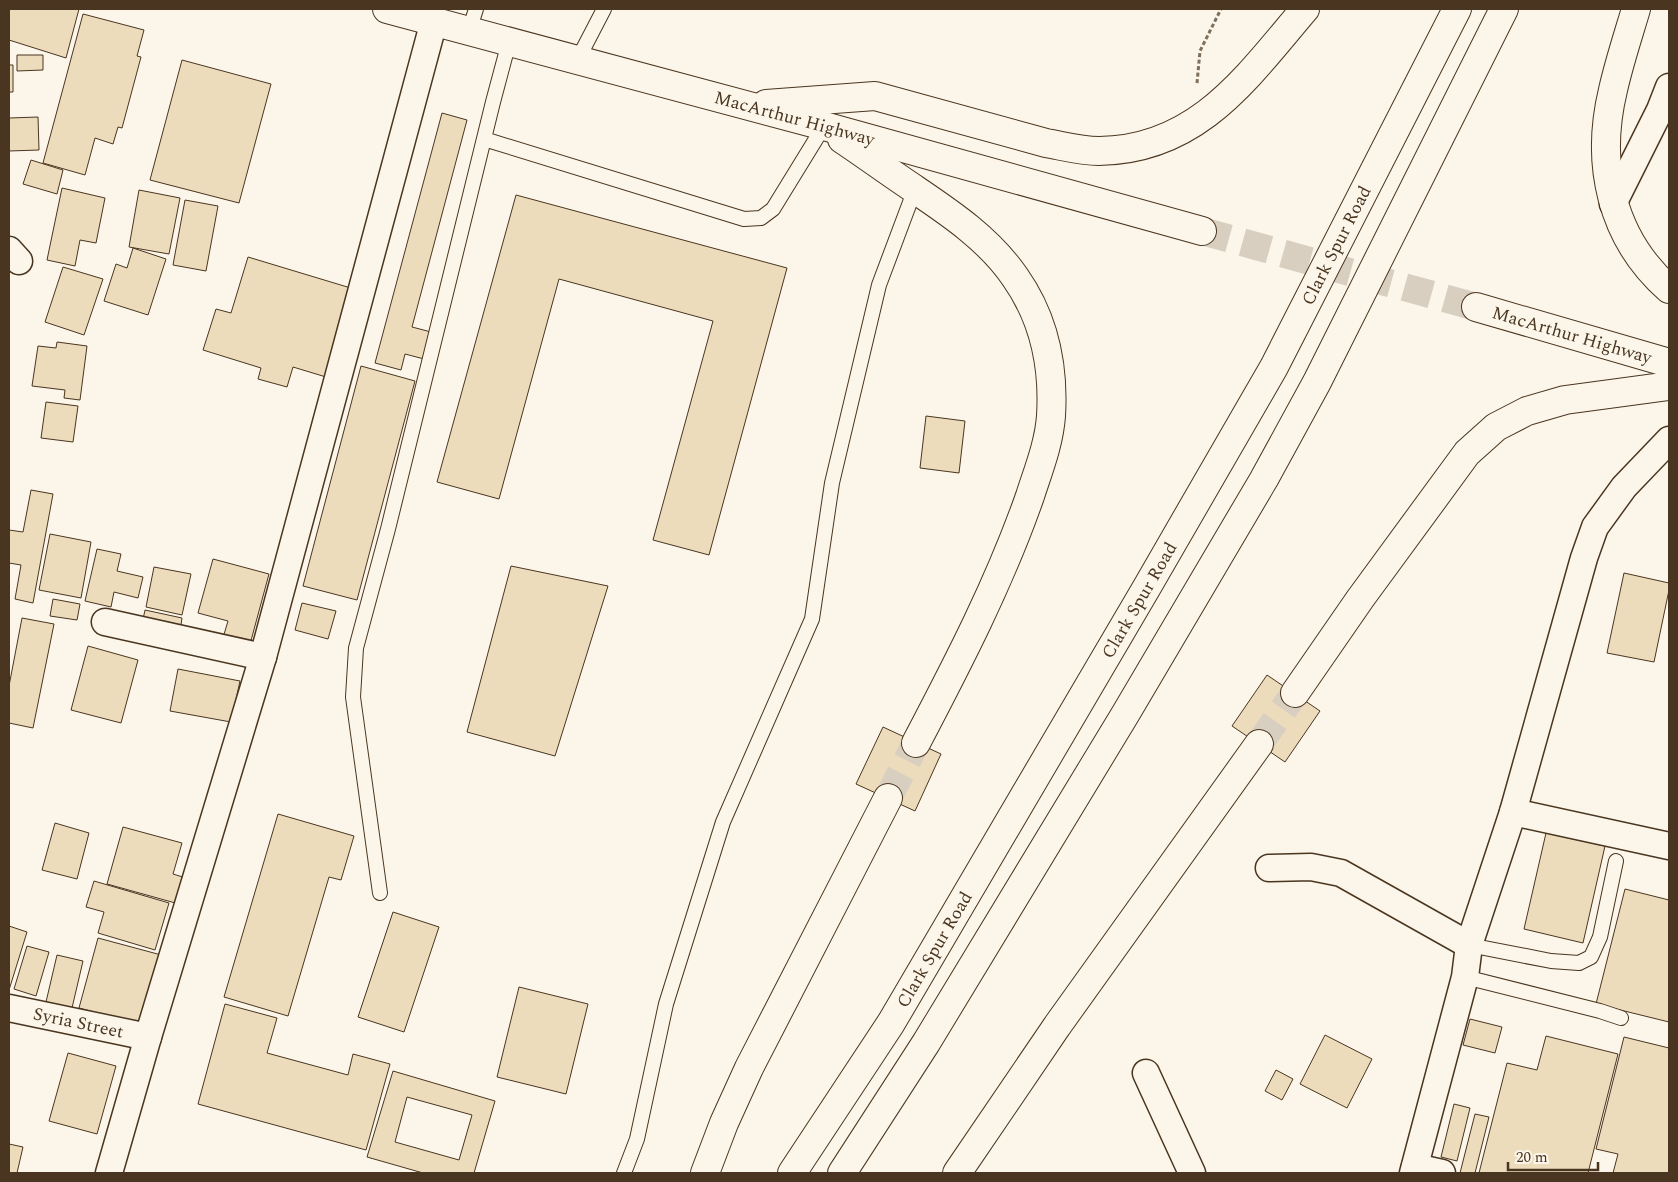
<svg xmlns="http://www.w3.org/2000/svg" width="1678" height="1182" font-family="Spectral,serif">
<rect width="100%" height="100%" fill="#fbf6e9"/>
<path fill="#ecdcbc" stroke="#4a3520" fill-rule="evenodd" d="M9 9H79L66 58 9 40Z
M83 14 144 30 137 56 141 57 122 128 118 127 113 144 95 138 85 175 43 163Z
M17 55H43V70L17 71Z
M182 60 271 84 239 203 150 180Z
M9 65H13V92H9Z
M442 113 467 120 412 327 435 333 428 360 405 354 401 370 375 363Z
M38 117 39 150 9 151V118Z
M31 160 63 170 57 194 23 184Z
M62 188 105 198 96 243 80 240 75 266 47 260Z
M139 190 180 198 169 254 129 247Z
M516 195 787 268 709 555 653 540 713 321 559 279 499 499 437 482Z
M185 200 218 206 206 271 173 265Z
M133 248 166 259 148 315 104 301 116 264 127 268Z
M248 257 354 289 326 377 293 367 287 387 258 379 261 368 203 350 216 309 231 313Z
M63 267 103 279 84 335 45 322Z
M57 342 87 346 80 400 64 398 65 390 32 386 38 346 56 348Z
M361 366 415 381 357 600 303 586Z
M46 402 78 406 73 442 41 438Z
M926 416 965 421 959 473 920 468Z
M31 490 53 494 33 603 15 599 21 565 9 563V530L23 532Z
M50 534 91 542 81 598 39 590Z
M97 549 121 554 117 571 143 577 138 598 114 592 111 607 85 601Z
M213 559 269 574 249 648 222 641 228 621 198 613Z
M511 566 608 586 555 756 467 732Z
M154 567 191 574 182 615 146 607Z
M1624 573 1669 583V590L1654 662 1607 653Z
M53 599 80 604 77 620 50 616Z
M302 603 336 611 328 639 295 630Z
M145 610 182 618 180 632 142 624Z
M22 618 54 624 33 728 9 723V686Z
M88 646 138 660 121 723 71 710Z
M178 669 240 681 231 722 170 711Z
M1267 675 1320 711 1285 762 1232 726Z
M883 727 941 754 915 811 856 784Z
M278 814 354 836 341 880 329 877 288 1016 224 997Z
M55 823 89 833 77 879 42 870Z
M123 827 182 843 173 874 186 878 179 904 107 884Z
M1546 833 1605 846 1583 943 1524 929Z
M94 881 169 903 155 950 98 933 104 912 86 907Z
M1625 889 1669 900V1022L1596 1004Z
M393 912 439 927 404 1032 358 1017Z
M9 926 27 932 9 990Z
M98 938 165 956 145 1031 124 1020 79 1008Z
M27 946 49 952 36 996 14 989Z
M57 955 83 961 72 1008 46 1002Z
M519 987 588 1004 566 1094 497 1077Z
M225 1004 277 1018 267 1053 348 1075 353 1054 390 1064 366 1150 198 1104Z
M1470 1019 1502 1027 1495 1053 1463 1045Z
M1325 1035 1372 1059 1347 1108 1300 1084Z
M1546 1036 1618 1054 1588 1173H1479L1507 1063 1537 1070Z
M1624 1037 1669 1048V1173H1613L1618 1154 1596 1149Z
M68 1053 116 1066 97 1134 49 1121Z
M1276 1070 1293 1079 1282 1100 1265 1091Z
M393 1071 495 1101 474 1173H423L367 1157ZM407 1097 472 1115 459 1160 395 1142Z
M1454 1104 1470 1108 1457 1161 1441 1157Z
M1475 1114 1489 1117 1475 1173H1460Z
M9 1144 23 1147 17 1173H9Z"/>
<g fill="none" stroke-linecap="round" stroke-linejoin="round">
<path stroke="#d8cfc1" stroke-width="28" stroke-dasharray="28 14" stroke-linecap="butt" d="M1202 231 1476 307
M1259 744 1295 693
M888 798 916 743"/>
<defs>
<path id="lane" d="M469 31 476 9
M577 61 604 9
M484 139 744 219 761 218 773 209 824 126
M380 893 353 697 356 648 388 529 493 102 509 42
M1469 945 1551 961 1579 963 1591 957 1600 937 1616 861
M1465 977 1600 1011 1621 1018
M624 1173 637 1139 666 1004 723 822 812 619 832 483 879 285 915 189"/>
<g id="street">
<path d="M1613 204 1660 110 1669 87"/>
<path d="M9 250 19 261"/>
<path d="M105 622 263 657"/>
<path d="M1513 812 1669 846"/>
<path d="M1269 868 1311 867 1341 873 1469 945"/>
<path id="s1" d="M9 1008 148 1037"/>
<path d="M1146 1073 1192 1173"/>
<path d="M1415 1167 1442 1173"/>
<path d="M109 1173 148 1037 263 657 434 21"/>
<path d="M1413 1173 1465 977 1469 945 1513 812 1584 558 1595 527 1624 487 1669 440"/>
</g>
<g id="highway">
<path id="s2" d="M387 9 824 126 1202 231"/>
<path d="M1636 9C1628 36 1619 63 1613 90 1595 164 1611 238 1669 289"/>
<path d="M766 104 875 96 1046 143C1063 146 1081 151 1099 151 1198 150 1247 77 1305 9"/>
<path d="M842 139C866 155 889 172 913 188 950 213 989 239 1015 277 1044 318 1054 367 1051 416 1049 444 1038 471 1030 496 1000 582 958 663 916 743"/>
<path id="s3" d="M1476 307 1669 363"/>
<path d="M1295 693 1360 599 1467 453 1496 427 1527 411 1565 400 1669 386"/>
<path d="M705 1173 724 1123 749 1068 888 798"/>
<path id="s4" d="M792 1173 891 1023 1147 587 1274 367 1457 9"/>
<path d="M842 1173 926 1043 1126 713 1264 479 1317 382 1504 9"/>
<path d="M957 1173 1057 1026 1259 744"/>
</g>
</defs>
<use href="#lane" stroke="#4a3520" stroke-width="16"/>
<use href="#street" stroke="#4a3520" stroke-width="29"/>
<use href="#highway" stroke="#4a3520" stroke-width="30"/>
<path stroke="#7f6f5c" stroke-width="3" stroke-dasharray="4 2.5" stroke-linecap="butt" d="M1197 83 1200 51 1221 9"/>
<use href="#lane" stroke="#fbf6e9" stroke-width="14"/>
<use href="#street" stroke="#fbf6e9" stroke-width="26"/>
<use href="#highway" stroke="#fbf6e9" stroke-width="28"/>
</g>
<g text-anchor="middle" dominant-baseline="central" stroke-width="4" stroke-linejoin="round" paint-order="stroke">
<g font-size="18" fill="#4a3520" stroke="#fbf6e9">
<text stroke="none"><textPath href="#s2" startOffset="422">MacArthur Highway</textPath></text>
<text stroke="none"><textPath href="#s4" startOffset="1076">Clark Spur Road</textPath></text>
<text stroke="none"><textPath href="#s3" startOffset="100">MacArthur Highway</textPath></text>
<text stroke="none"><textPath href="#s4" startOffset="670">Clark Spur Road</textPath></text>
<text stroke="none"><textPath href="#s4" startOffset="265">Clark Spur Road</textPath></text>
<text stroke="none"><textPath href="#s1" startOffset="71">Syria Street</textPath></text>
</g>
</g>
<rect width="1678" height="1182" fill="none" stroke="#4a3520" stroke-width="20"/>
<path d="M1508 1162v8h90v-8" fill="none" stroke="#4a3520" stroke-width="2.5"/>
<text x="1516" y="1162" font-size="15" fill="#4a3520" stroke="#fbf6e9" stroke-width="4" paint-order="stroke">20 m</text>
</svg>
